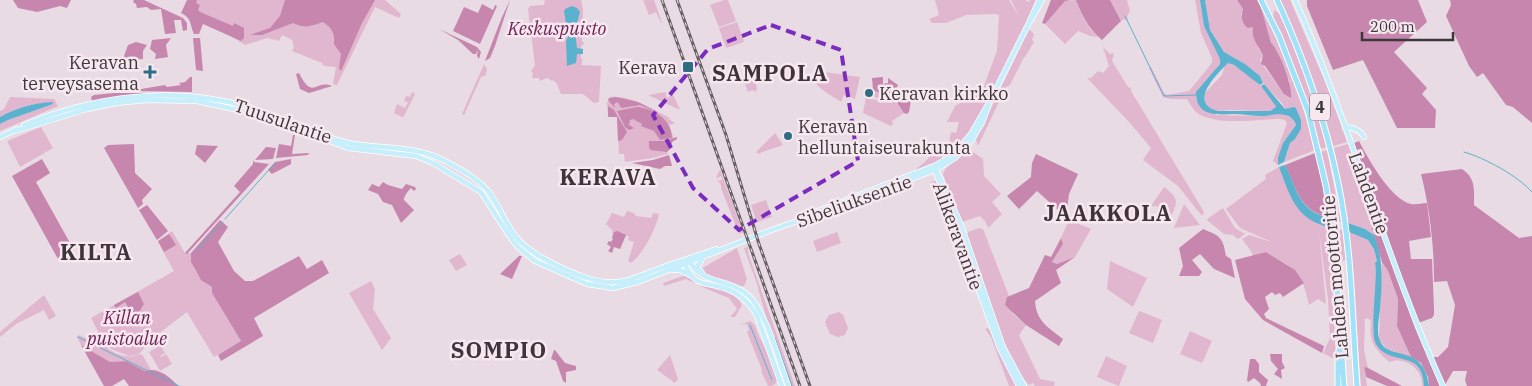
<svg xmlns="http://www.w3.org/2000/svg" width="1532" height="386" font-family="'IBM Plex Serif',serif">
<rect width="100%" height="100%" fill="#e9dbe3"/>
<path fill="#e1b6cf" d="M194 0H385L401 14 399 18 375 7 337 85 333 84 336 67 324 66 322 63 292 51 294 47 292 40 282 35 279 41 267 38 245 45 190 10Z
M545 0H581L583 10 582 42H584L583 45 581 46 583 54H581V59H583L581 65 601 66 599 102 594 103 583 94H561L557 84 553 80 552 81 547 78 540 81 539 78H532L533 73 531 71 535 65 528 9 530 6 544 5Z
M643 0H654L662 23H661L656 12 649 15Z
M724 0H728L736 21 719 27 710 5Z
M935 0H1009L1020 18 1011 0H1025L1029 2V0H1037L974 127 957 150 947 157 951 132 956 133 959 122H947L955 106 982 91 997 51 999 15 995 14 966 15 946 23H932L929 19 939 15Z
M1076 0C1081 14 1087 27 1098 37L1090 36 1078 31 1065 44 1045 24 1065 1Z
M1110 0H1127L1130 11 1127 16 1128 21 1124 19 1121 21Z
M1195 0H1200L1204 26 1220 58C1222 76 1196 81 1196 99L1216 115 1259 116 1282 114 1292 118 1296 125 1283 143 1278 165 1273 161 1287 123 1285 120C1278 117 1270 120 1262 120 1244 121 1210 124 1196 112 1193 109 1190 104 1187 99H1170L1163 97 1149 68 1151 67 1164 93 1167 95 1189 91 1212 63V58L1201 33Z
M1205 0H1237L1243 9 1241 15 1253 28 1258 48 1263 55 1260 61 1279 87 1290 82C1284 70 1280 50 1271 43L1259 1C1282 50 1302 98 1315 150L1284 162 1290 143 1295 139 1301 120 1296 108 1285 109 1282 103 1265 86 1260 76 1245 64 1224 52 1210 30Z
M1279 0H1290L1326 84 1347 142 1333 146C1319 95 1302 47 1279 0Z
M1274 10 1281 14 1291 37 1317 107 1327 147 1321 149 1309 108 1273 18Z
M737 22 744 42 726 48 719 28Z
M1029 29 1034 34 1032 40 1034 42 1025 57H1024L1010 85 1006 87 978 146 976 140Z
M1103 47 1110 54 1114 53 1112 61 1128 87 1131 88V91L1204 212 1202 216 1178 186 1143 160 1151 148 1130 123 1087 78H1091L1098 71 1103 73 1109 66Z
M1228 63C1244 68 1270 92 1276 107L1270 111H1262L1230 110 1218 111 1209 109 1205 102 1204 94 1222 75 1225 65Z
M484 64 487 69 486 75 481 77 464 115 462 114Z
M817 71 860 77 855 99 844 95 841 102C830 94 816 89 811 75Z
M753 73 757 88 756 92 752 90 748 92 742 76Z
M671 90 680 110 648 95 666 92V96L668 98 671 94 668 92Z
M873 90 895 101 904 113 892 121 893 124 891 126 863 113 866 97H869V99L879 100 874 96Z
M412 92 415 94 404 116 402 117 394 113 397 104 405 108 408 102 404 101 406 96 410 97Z
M10 97 54 99 58 106 0 131V124L8 120 53 104C34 102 17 108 0 117V111L4 109Z
M610 97C632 95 653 110 672 119L667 118 675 123 670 125 668 123 674 139 670 141 671 148 667 152 668 154 652 158 625 162 624 154H619L617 117H608L607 103Z
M41 127 53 148 20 167 7 141Z
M775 133 783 145 757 154V151Z
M933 144 943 159 914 171 928 159Z
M1348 144 1376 221 1372 225 1374 235 1365 229 1348 223 1334 148Z
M1327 150 1341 222 1335 220 1321 152Z
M967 151 973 152 983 159 984 176 1001 194 992 202 1002 214 988 228 985 221 980 216 962 222 950 194 943 174 946 168Z
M1279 167 1295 204 1321 225 1329 227 1336 360 1323 353 1330 338 1328 299 1319 231 1326 304 1318 299 1309 305C1301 269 1296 270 1266 252L1253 256 1251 251 1242 239 1249 235 1272 242 1240 228 1226 209 1266 179 1265 175Z
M720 170 743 232 739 234 721 188V185L717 180 720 181 722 179 721 176 717 178 716 177Z
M936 181 945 209 940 213 942 211 931 182Z
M1164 187C1181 199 1177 203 1169 220L1160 213 1162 210 1157 206H1151Z
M766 200 772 217 757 222 751 205Z
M1184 204 1200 225 1174 228Z
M1223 208 1235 228 1245 234 1238 239 1233 235 1224 234 1208 221 1207 219Z
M627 211 634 213 636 216 651 218 653 213 659 214C656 229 643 254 631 263L628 261 634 242 628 240 629 237 626 235 620 249 607 244 609 241 611 242 613 239 612 230 606 224 612 213 624 217Z
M1069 220 1091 229 1075 257 1057 264 1052 262 1063 244 1061 238Z
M979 228 983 229 1009 296 1007 297 1013 314 1026 325 1019 335 1040 379 1055 382 1054 386H1035L1033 383 1029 385 1020 375 1003 340 966 238 968 232Z
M1336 229 1343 230 1346 260 1340 261Z
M172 231 185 253H191C190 268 200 279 212 287V293L241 341 214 357 187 312 149 341 141 352 138 355 129 356 111 349 105 345 91 318 174 271 158 242Z
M837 232 841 243 817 252 813 241Z
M1349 232 1368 240 1374 249 1377 261 1375 263 1376 289 1373 332 1386 353C1406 359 1424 361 1424 386H1422C1423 369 1405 356 1389 362 1373 347 1369 342 1371 320L1365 318 1364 350 1368 368H1364L1367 386H1361Z
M748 247V253L795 386H790L769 328 757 284 744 248Z
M737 248 747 279 744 286H738L701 272V269Z
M460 254 467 265 456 271 449 260Z
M1110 261 1147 278 1133 307 1107 289Z
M1382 262 1388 271 1398 299 1397 326 1411 357 1387 349 1379 340Z
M686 275C692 279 697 283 703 285 715 290 737 291 742 305L735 317H730L737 309 729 298 709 290 686 279 664 286 663 283Z
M371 281 375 289 373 309 391 338 382 350 349 293Z
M44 295 56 316 49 320 44 310 16 324 0 337V332Z
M1139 311 1162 320 1153 343 1129 333Z
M839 312 843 315 848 328 845 335 838 337 830 334 825 322 829 315Z
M750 321C757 325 756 332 760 338 767 350 772 365 777 379 776 385 773 386 768 386L761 371 762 370 747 332 749 330 747 324 740 325Z
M988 328 992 333 1005 365 1017 386H1009L991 337 985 329Z
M1190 331 1212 341 1202 363 1180 354Z
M78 335 86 338H99C106 352 127 361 142 354L151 370 145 371 126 361 110 362 81 345 77 337Z
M159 342 165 353 160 356 161 357 166 354 172 364 160 371 149 352 156 348 154 345Z
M670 355 678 379 675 383 657 370Z
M1106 356 1127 366 1119 386 1097 377Z"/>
<path fill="#c686ad" d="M13 0H71L67 8 60 6 37 12 18 8Z
M134 0H144L183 18 187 23V30L183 31 181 20H174L176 33 165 34 161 9 151 10 147 7 137 8 136 4 133 2Z
M187 0H197L196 3 200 5 198 10 200 12 233 26 234 23 244 28V38L241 41 203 24 199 34H194C190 25 192 18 181 13Z
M285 0H375L362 23 341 71 339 68 341 54 334 44C335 33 332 28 323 22 311 26 305 29 293 23L262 35H250L270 28 280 16Z
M510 0 495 46 490 58 485 61 502 17Z
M1051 0H1071L1065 1 1045 24 1042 23Z
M1076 0H1110L1121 21 1102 40C1089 29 1082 16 1076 0Z
M1237 0H1259L1271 43C1279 49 1293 87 1291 98L1284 94 1265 66 1261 64 1263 55C1259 47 1251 38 1253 28L1252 27 1248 28C1241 23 1241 16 1243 9Z
M1307 0H1418L1427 22 1394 52 1427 88 1422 94 1436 110 1435 128H1397L1363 60 1333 70 1307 6Z
M1450 0H1532V123L1513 107 1506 105 1483 73 1477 77 1469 66 1446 16 1451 5Z
M482 4 493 10 495 5 497 6 480 44 453 31 464 7 478 13Z
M439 29 477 47 481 52 479 59 477 56 478 49 476 54H473L458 40Z
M171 38 166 45 168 57 155 59 156 54 150 49 152 40Z
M200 38 203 71 196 70 193 38Z
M136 42 147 45 143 51V59L119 61 124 56 128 45Z
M299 73C313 101 315 79 332 86L309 93 300 89 296 74Z
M190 77H192V92L129 91 165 85 167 87 181 85 179 83 185 82Z
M883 77V84L888 83V78L898 85 895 91 899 93V96L910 98 913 89 909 112 907 114 904 113 895 100 873 90 872 78Z
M114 93H164L112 98 92 101 91 97 94 95Z
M616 97 638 102 660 113 640 105 621 108 618 102 614 104 615 108 608 100 609 98Z
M608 106 614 110 627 132 622 140 618 141 617 117H608Z
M637 107C654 108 672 120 672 138L660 140 654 131 641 126 642 124 633 119 630 120 629 125 634 128 629 130 625 127 617 111Z
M293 135H295L292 154 309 153 308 155 276 158 279 144 291 146Z
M677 137V139L672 142 671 148 667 152 651 150 649 148V141H665Z
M1359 141C1368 158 1390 199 1411 204 1416 205 1422 203 1427 203L1431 237 1409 241 1411 259H1432L1434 309V315L1432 318 1418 323 1352 144Z
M134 144 135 173 152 189 142 200 143 204 138 208 104 148 108 145Z
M197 145 218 146 205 163 195 154Z
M266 147 276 148 273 159 255 160Z
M1315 153 1323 186 1328 218C1298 209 1297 189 1285 165Z
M1036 154 1078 174 1069 194 1066 217 1037 191 1019 209 1007 196 1031 177 1032 163Z
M669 155 672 166H665L660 169 632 163 653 160Z
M42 159 50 173 36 182 74 250 58 259 12 176Z
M291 159V164L272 174 268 170 275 162Z
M253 160 254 162 269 164 187 254 185 253 240 192 234 186 253 164Z
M1462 169C1476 178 1474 190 1474 205L1519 238 1532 236V386H1467L1465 380 1467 371H1453L1445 385 1432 357H1438L1448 347 1455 305 1447 281 1434 282C1434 245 1430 210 1421 174Z
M383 182 388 185 402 189 406 184 415 187 416 189 414 191 411 188C408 191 404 196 404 200L414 210 401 223 392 205 383 202 378 194 368 190 372 184 379 187Z
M147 205 168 231 157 240 139 210Z
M220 220 228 227 218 242 234 271 245 281H253L299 256 307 269 322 260 329 273 254 318 263 336 221 361 218 355 241 341 212 293V287L201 280 191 262V253Z
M1376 221 1415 328 1440 386H1429L1428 377 1421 363 1411 357 1397 326 1398 299 1388 271 1382 262 1371 225Z
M1203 229C1220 236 1223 237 1226 256L1231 259 1235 278 1214 269 1200 254 1192 260 1202 272 1199 276H1179L1183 266 1179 248Z
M617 231 626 235 620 249 614 247 612 253 608 251 611 247 607 244 609 241 611 242 613 239 612 238 614 232Z
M169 234 176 245 164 252 158 241Z
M1061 238 1063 244 1052 262 1057 264 1075 257 1056 270 1061 283 1035 301C1036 321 1049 328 1063 339L1059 346 1026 325 1005 305 1007 297 1029 288 1045 255 1051 257Z
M1266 252 1295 270 1304 283 1283 297 1280 293 1275 295 1272 292 1265 297 1269 309 1264 314 1266 318 1324 346 1322 353 1263 320 1245 299 1235 260Z
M519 256H522L512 279 500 274Z
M138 292 144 304 135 319 125 302 116 308 114 305Z
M81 345 110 362 126 361 145 371C158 367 170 377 178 386H129L124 379 112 386H104Z
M554 350H555L565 363 576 366V370L566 372V383L563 381 556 361 551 359Z
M1270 354H1282V362L1285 368 1281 370 1282 379 1274 374 1278 369 1271 361Z
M1250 359H1255L1259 364V372L1268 380 1266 386H1261L1260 383 1254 378 1248 382 1247 380Z
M1364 367 1368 368 1402 386H1387L1366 377Z"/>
<path fill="#5ab2ce" d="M1200 0H1205L1210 30 1224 52 1245 64 1260 76 1263 83 1260 85 1234 65 1228 63C1217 74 1187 103 1218 111H1270L1276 107 1275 105 1261 86 1264 84 1285 109 1294 107 1296 108 1301 120V129L1295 139 1290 143 1284 162 1278 165V158L1283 143 1296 125C1294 119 1290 116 1285 115 1278 113 1269 116 1261 116 1252 116 1243 114 1233 114 1215 115 1196 116 1196 92L1220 64V59L1204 26Z
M572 6 577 8 580 12 575 31 577 48 583 49V54H577L576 63 567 66 566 41 568 37 564 11 565 9Z
M52 102 53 104 8 120 0 124V117C16 108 34 103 52 102Z
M1285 165C1298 190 1297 209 1328 218L1329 227C1296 220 1290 196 1279 167Z
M1348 223 1365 229 1374 235C1384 259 1382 284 1380 310 1379 319 1376 332 1380 341 1388 361 1424 343 1429 386H1424C1423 348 1389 367 1376 344 1369 332 1378 282 1375 263L1377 261 1374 249 1368 240 1349 232Z"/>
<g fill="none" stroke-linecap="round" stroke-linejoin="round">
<path stroke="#5ab2ce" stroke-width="1" d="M1125 16 1164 96 1196 95
M1464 152C1485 158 1518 176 1532 192
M225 219 275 163
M196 251 223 222
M750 325 772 380
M78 337 179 386
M775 338 792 386"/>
<defs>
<path id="major" d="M1295 0C1351 126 1387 260 1443 386
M1031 20 1042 0
M24 125C93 96 174 85 248 107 281 117 311 133 344 142 378 150 414 144 445 161 460 169 477 178 488 191 499 205 505 223 516 237 528 251 544 259 560 267 574 273 590 281 607 282 625 284 641 275 658 269 677 262 696 256 716 249
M1345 128C1352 126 1361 131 1364 137
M15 131 87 109 116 103 147 100 197 101 261 115 348 148 416 156 433 163 481 192 512 240 519 248 535 261 587 284 613 288 638 282 769 231 860 199 937 169 955 158 969 144 982 123 990 101
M0 137 17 129
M934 167 1000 349 1019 386
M935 167 961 225 1003 347 1024 386
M807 215 934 166 952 156 971 134 990 101 1029 23 1039 0
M702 259 697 267 702 273
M689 260C701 286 730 277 750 297 767 315 779 361 788 386
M685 264C687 269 691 276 696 280 702 284 710 284 716 286 734 289 748 300 757 316L782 386
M673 270H680L689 275"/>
<path id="highway" d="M1261 0 1279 36 1308 111 1326 186 1333 232 1344 386
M1277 0C1304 59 1325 119 1338 183 1352 249 1352 319 1357 386
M1338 386V355L1340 346"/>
</defs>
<use href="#major" stroke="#fff" stroke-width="6"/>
<use href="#highway" stroke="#fff" stroke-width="7"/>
<use href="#major" stroke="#c7eefb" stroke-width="4.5"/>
<use href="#highway" stroke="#a1e2f9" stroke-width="5"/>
<defs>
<path id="rail" d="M662 0 800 386
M677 0 726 135 759 244 810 386"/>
</defs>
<use href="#rail" stroke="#665f63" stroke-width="3"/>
<use href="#rail" stroke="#f7e8f0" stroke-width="1" stroke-dasharray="4" stroke-linecap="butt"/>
</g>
<path fill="none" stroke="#7b2cbf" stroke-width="4" stroke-dasharray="10 6" stroke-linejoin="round" d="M771 25 841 50 858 161 739 230 693 188 653 115 708 49Z"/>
<g fill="#2e6e82" stroke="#f7e8f0" stroke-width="2">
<rect x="682" y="61" width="12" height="12" rx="2.5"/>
<path d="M147.5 64.5h5v5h5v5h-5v5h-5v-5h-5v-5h5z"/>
<circle cx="869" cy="93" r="5"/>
<circle cx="788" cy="136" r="5"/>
</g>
<g text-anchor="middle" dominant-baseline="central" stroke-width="5" stroke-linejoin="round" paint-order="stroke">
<rect fill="#f7e8f0" stroke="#756d71" stroke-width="1" x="1310" y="93.5" width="20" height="27" rx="4"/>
<g font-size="16" font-weight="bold" fill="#3d383b">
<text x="1320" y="107">4</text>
</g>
<g font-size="18" font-style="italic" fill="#6e2256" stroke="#f7e8f0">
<text x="557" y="28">Keskuspuisto</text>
<text x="127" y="317">Killan<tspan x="127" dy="21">puistoalue</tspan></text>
</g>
<g font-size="18" fill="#3d383b" stroke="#f7e8f0" text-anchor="end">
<text x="139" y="62">Keravan<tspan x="139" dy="21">terveysasema</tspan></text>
<text x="677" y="67">Kerava</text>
<text x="879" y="93" text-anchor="start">Keravan kirkko</text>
<text x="798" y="126" text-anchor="start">Keravan<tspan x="798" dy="21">helluntaiseurakunta</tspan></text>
</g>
<g font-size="18" fill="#3d383b" stroke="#f7e8f0">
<text transform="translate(283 121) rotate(19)">Tuusulantie</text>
<text transform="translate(1369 193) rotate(70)">Lahdentie</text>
<text transform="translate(854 201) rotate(-20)">Sibeliuksentie</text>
<text transform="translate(958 236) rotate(70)">Alikeravantie</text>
<text transform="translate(1335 277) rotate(-95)">Lahden moottoritie</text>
</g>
<g font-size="22" font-weight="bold" letter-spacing="1" fill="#3f343a" stroke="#f7e8f0">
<text x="770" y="72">SAMPOLA</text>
<text x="608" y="176">KERAVA</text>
<text x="1108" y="212">JAAKKOLA</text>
<text x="96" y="251">KILTA</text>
<text x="499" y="349">SOMPIO</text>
</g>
</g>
<path d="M1362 32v8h91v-8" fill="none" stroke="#3d383b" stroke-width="2.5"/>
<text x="1370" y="32" font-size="15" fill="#3d383b" stroke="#f7e8f0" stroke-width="4" paint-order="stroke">200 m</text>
</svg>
